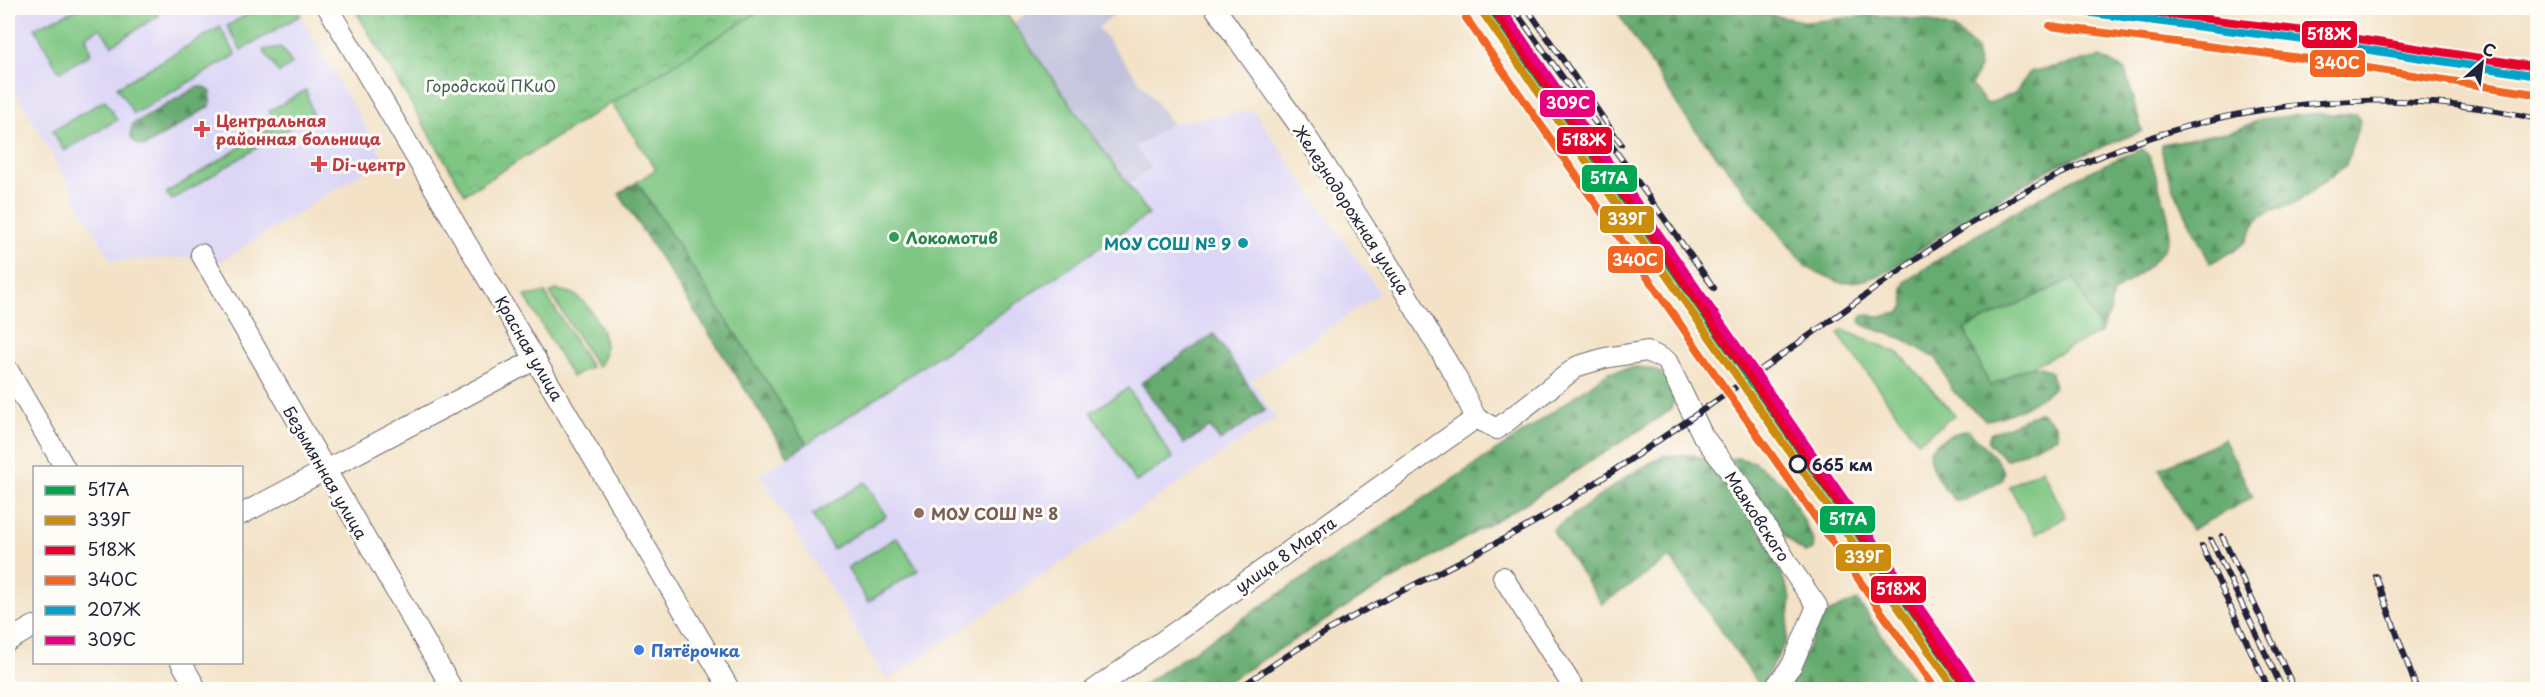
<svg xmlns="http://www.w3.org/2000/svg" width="2545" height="697" font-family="'Playpen Sans',sans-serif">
<defs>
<pattern id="forest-firs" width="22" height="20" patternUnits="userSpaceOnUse" patternTransform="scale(1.5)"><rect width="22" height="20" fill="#66ab70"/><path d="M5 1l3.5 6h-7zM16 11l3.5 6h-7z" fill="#548b5d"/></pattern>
<pattern id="park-crowns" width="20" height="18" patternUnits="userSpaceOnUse" patternTransform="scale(1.5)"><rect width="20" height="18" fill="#7ec682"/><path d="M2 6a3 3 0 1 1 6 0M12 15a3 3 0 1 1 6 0" fill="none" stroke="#67a06c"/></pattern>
</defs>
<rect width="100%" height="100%" fill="#fdfcf7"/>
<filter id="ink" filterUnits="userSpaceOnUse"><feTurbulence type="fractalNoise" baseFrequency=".0167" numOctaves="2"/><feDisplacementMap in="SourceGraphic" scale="12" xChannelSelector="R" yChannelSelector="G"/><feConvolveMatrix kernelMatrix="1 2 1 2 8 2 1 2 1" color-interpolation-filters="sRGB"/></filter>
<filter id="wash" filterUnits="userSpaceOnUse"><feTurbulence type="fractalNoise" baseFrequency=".008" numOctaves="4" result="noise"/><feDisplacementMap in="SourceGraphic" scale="24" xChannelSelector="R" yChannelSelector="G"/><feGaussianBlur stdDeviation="1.35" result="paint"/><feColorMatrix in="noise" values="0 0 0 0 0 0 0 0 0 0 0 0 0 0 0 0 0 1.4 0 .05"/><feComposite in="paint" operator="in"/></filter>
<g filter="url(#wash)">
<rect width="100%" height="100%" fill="#f3e2c6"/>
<path fill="#dcd6f6" d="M8 8H296L384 159 217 264 194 257 111 261 8 77Z
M1253 110 1380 293 1251 381 1276 418 887 680 760 475 1148 214 1128 185 1151 168 1136 147 1172 123Z"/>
<path fill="#c2c2dc" d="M1034 8H1108L1113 16 1098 27 1172 123 1136 147 1151 168 1128 185 1013 23Z"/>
<path fill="#7ec682" stroke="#50745e" stroke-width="1.5" d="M79 8H154L159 15 112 45 100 28 86 36 91 54 59 72 35 28Z
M258 8H296L301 15 241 50 227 26Z
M764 8H1002L1149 214 807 444 637 182 656 169 611 103Z
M220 27 236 55 134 114 117 87Z
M281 47 292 64 279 73 263 50Z
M306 90 312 114 172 200 166 193 277 125 269 111Z
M105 100 117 120 64 151 52 131Z
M2074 278 2101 332 1990 387 1964 329Z
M556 290C563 291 569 292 575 295 594 308 617 348 597 367L550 293Z
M545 293 591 367 572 377 525 296Z
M1843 330 1899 353 1955 415 1918 442 1838 334Z
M1128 388 1173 458 1136 482 1091 412Z
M2042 469 2066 517 2036 534 2009 486Z
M865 482 886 516 833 549 812 515Z
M897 537 918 570 868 602 847 568Z"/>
<path fill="url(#forest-firs)" stroke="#446656" stroke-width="1.5" d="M1615 8H1734L1808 22 1870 15 1926 20 1954 29 1976 48 1979 68 1972 86 1987 104 2015 93 2030 72 2100 57 2125 70 2142 131 2057 165 1981 209 1885 273 1861 281 1841 283 1806 267 1686 118Z
M197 87H205L211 92 210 106 146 146C132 145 128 137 133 124Z
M2309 114H2357L2360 121 2346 165 2296 203 2270 211 2257 219 2246 241 2234 251 2210 263C2200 242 2157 163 2162 144L2237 130 2261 119Z
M2143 149C2154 159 2154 173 2159 187 2176 235 2175 245 2134 278 2126 284 2118 288 2112 295L2110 312 2101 332 2074 278 1964 329 1990 386C2009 378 2032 357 2051 372L2054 387C2041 401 2004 419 1985 420L1952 390 1937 359 1903 339 1863 325 1860 321 1862 315 1882 316 1899 313 1905 306 1903 288 1906 281C1981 231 2058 180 2143 149Z
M637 182 807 444 788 456 619 194Z
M1214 334 1265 410 1220 441 1210 427 1184 444 1141 383Z
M1636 367C1661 368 1664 373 1675 395L1671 410 1519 507 1364 596 1216 689 1135 690 1530 428 1609 372Z
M2041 412 2056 425 2057 437 2006 460 1988 442 1990 434Z
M1968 430 1994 456 2004 472 2002 480 1965 500H1954C1942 484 1929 472 1929 450 1942 439 1951 433 1968 430Z
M2224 439 2253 497 2191 530 2159 469Z
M1692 455 1712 461 1740 500 1771 548 1791 598 1786 641 1761 687 1670 558 1602 604 1552 530 1631 474 1663 456Z
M1738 458 1754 462 1785 485 1814 541 1813 550 1805 553C1771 528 1753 493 1730 459Z
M1857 600 1920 689 1788 690 1823 615Z"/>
<path fill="url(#park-crowns)" stroke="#50745e" stroke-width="1.5" d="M354 8H764L465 194Z"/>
</g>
<g filter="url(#ink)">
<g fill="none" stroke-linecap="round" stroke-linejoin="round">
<defs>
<path id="minor" d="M328 8 730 690
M1215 8 1303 131 1387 262 1456 377 1476 418
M201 254 453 690
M8 370 65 468
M1476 418 1497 429 1578 366 1605 358 1647 351 1667 361 1703 436 1746 493 1790 567 1817 606 1792 665 1773 690
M242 514 536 359
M1503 577 1575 690
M8 641 34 626
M181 662 197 690
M1094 690 1476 418"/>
</defs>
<use href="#minor" stroke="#6b656c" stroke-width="22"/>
<use href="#minor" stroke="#fff" stroke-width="20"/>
<defs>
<path id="rail" d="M1513 8 1714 288
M1527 8 1621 144
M2222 536 2295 690
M2211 540 2283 690
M2202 546 2269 690
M2376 576 2417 690
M1236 690C1259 675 1281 659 1304 645 1351 615 1403 591 1453 565 1487 547 1524 530 1556 509 1644 451 1731 391 1817 330 1882 284 1948 233 2019 195 2183 106 2354 78 2538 119"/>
</defs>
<use href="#rail" stroke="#22223b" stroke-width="6"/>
<use href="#rail" stroke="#fdfcf7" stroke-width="4" stroke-dasharray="11" stroke-linecap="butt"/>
<defs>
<path id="rail-1" d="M1490 8 1967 690"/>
<path id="rail-2" d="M1483 13 1956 690"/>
<path id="rail-3" d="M1492 8 1965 685
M2120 8 2313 32 2538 67"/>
<path id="rail-4" d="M1466 18 1936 690
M2050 26 2309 59 2535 94"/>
<path id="rail-5" d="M2052 8 2312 41 2538 76"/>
<path id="rail-6" d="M1501 8 1974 685"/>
</defs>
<use href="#rail-1" stroke="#fdfcf7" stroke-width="12"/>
<use href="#rail-2" stroke="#fdfcf7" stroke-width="12"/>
<use href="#rail-3" stroke="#fdfcf7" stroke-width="12"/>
<use href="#rail-4" stroke="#fdfcf7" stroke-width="12"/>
<use href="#rail-5" stroke="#fdfcf7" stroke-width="12"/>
<use href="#rail-6" stroke="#fdfcf7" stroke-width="12"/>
<use href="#rail-1" stroke="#00a651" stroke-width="8"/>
<use href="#rail-2" stroke="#cc8c0c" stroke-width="8"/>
<use href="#rail-3" stroke="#e4002b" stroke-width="8"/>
<use href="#rail-4" stroke="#f26522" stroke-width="8"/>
<use href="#rail-5" stroke="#02a2c7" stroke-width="8"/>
<use href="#rail-6" stroke="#e5007d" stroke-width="8"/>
</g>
</g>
<g fill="#e0444e" stroke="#fdfcf7" stroke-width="2">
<path d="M199 120h6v6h6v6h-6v6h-6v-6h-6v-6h6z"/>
<path d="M316 155h6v6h6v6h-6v6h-6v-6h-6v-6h6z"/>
</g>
<circle fill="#2e9e5b" stroke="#fdfcf7" stroke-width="2" cx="894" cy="237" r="6"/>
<circle fill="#0f9aa8" stroke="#fdfcf7" stroke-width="2" cx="1243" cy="243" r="6"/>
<circle fill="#fdfcf7" stroke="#22223b" stroke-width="3" cx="1798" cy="464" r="8"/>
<circle fill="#8d6e63" stroke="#fdfcf7" stroke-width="2" cx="919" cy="513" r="6"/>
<circle fill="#3f7fe0" stroke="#fdfcf7" stroke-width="2" cx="639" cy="650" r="6"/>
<g text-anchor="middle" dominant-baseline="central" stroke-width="6" stroke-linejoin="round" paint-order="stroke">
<g font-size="16" fill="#425b54" stroke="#fdfcf7">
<text x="491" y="85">Городской ПКиО</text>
</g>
<g font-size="16" font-weight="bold" fill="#be3a42" stroke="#fdfcf7" text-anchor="start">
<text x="216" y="120">Центральная<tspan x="216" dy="18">районная больница</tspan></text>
<text x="332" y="164">Di-центр</text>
</g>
<g font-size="16" fill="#22223b" stroke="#fdfcf7">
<text transform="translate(1352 209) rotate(57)">Железнодорожная улица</text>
<text transform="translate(530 348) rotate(60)">Красная улица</text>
<text transform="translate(326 472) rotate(60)">Безымянная улица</text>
<text transform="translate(1758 516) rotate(57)">Маяковского</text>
<text transform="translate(1285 554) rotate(-35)">улица 8 Марта</text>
</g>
<g font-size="16" font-weight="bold" fill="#27864d" stroke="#fdfcf7" text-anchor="start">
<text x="906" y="237">Локомотив</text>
</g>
<g font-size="16" font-weight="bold" fill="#0d838f" stroke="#fdfcf7" text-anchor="end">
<text x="1231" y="243">МОУ СОШ № 9</text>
</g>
<g font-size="16" font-weight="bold" fill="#22223b" stroke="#fdfcf7" text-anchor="start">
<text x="1812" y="464">665 км</text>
</g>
<g font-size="16" font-weight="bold" fill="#785e54" stroke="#fdfcf7" text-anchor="start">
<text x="931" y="513">МОУ СОШ № 8</text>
</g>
<g font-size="16" font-weight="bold" fill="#366cbe" stroke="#fdfcf7" text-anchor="start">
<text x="651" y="650">Пятёрочка</text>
</g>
</g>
<g stroke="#fdfcf7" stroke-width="2">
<rect x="2301" y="20" width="57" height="29" rx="6" fill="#e4002b"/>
<rect x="2309" y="49" width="57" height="29" rx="6" fill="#f26522"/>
<rect x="1539" y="89" width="57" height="29" rx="6" fill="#e5007d"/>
<rect x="1556" y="126" width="57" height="29" rx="6" fill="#e4002b"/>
<rect x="1581" y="164" width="57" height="29" rx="6" fill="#00a651"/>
<rect x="1599" y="205" width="56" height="29" rx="6" fill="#cc8c0c"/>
<rect x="1607" y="245" width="57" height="29" rx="6" fill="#f26522"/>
<rect x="1819" y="505" width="57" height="29" rx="6" fill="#00a651"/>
<rect x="1835" y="543" width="57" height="29" rx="6" fill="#cc8c0c"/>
<rect x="1870" y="575" width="57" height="29" rx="6" fill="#e4002b"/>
</g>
<g font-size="16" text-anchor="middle" font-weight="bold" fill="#fff">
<text x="2329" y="40">518Ж</text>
<text x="2337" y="69">340С</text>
<text x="1568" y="109">309С</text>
<text x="1584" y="146">518Ж</text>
<text x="1609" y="184">517А</text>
<text x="1627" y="225">339Г</text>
<text x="1635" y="266">340С</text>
<text x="1848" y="525">517А</text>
<text x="1864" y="563">339Г</text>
<text x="1898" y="595">518Ж</text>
</g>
<rect width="2545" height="697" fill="none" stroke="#fdfcf7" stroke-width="30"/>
<rect x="33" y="466" width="210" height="198" fill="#fdfcf7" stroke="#a5a5ac" stroke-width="1.5"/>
<rect x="45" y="486" width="30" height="9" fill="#00a651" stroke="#a5a5ac" stroke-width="1.5"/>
<text x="87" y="496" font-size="18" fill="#22223b">517А</text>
<rect x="45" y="516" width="30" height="9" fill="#cc8c0c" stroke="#a5a5ac" stroke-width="1.5"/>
<text x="87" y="526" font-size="18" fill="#22223b">339Г</text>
<rect x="45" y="546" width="30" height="9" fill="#e4002b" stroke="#a5a5ac" stroke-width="1.5"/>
<text x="87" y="556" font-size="18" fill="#22223b">518Ж</text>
<rect x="45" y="576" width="30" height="9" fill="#f26522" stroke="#a5a5ac" stroke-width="1.5"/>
<text x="87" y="586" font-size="18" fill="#22223b">340С</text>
<rect x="45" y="606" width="30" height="9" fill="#02a2c7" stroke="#a5a5ac" stroke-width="1.5"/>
<text x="87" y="616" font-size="18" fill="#22223b">207Ж</text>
<rect x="45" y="636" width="30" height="9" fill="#e5007d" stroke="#a5a5ac" stroke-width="1.5"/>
<text x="87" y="646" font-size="18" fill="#22223b">309С</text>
<g transform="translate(2482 63) rotate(28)" stroke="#fdfcf7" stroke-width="4.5" paint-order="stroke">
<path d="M0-4.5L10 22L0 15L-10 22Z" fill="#22223b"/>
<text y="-9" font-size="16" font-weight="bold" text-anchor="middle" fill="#22223b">С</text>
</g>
</svg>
